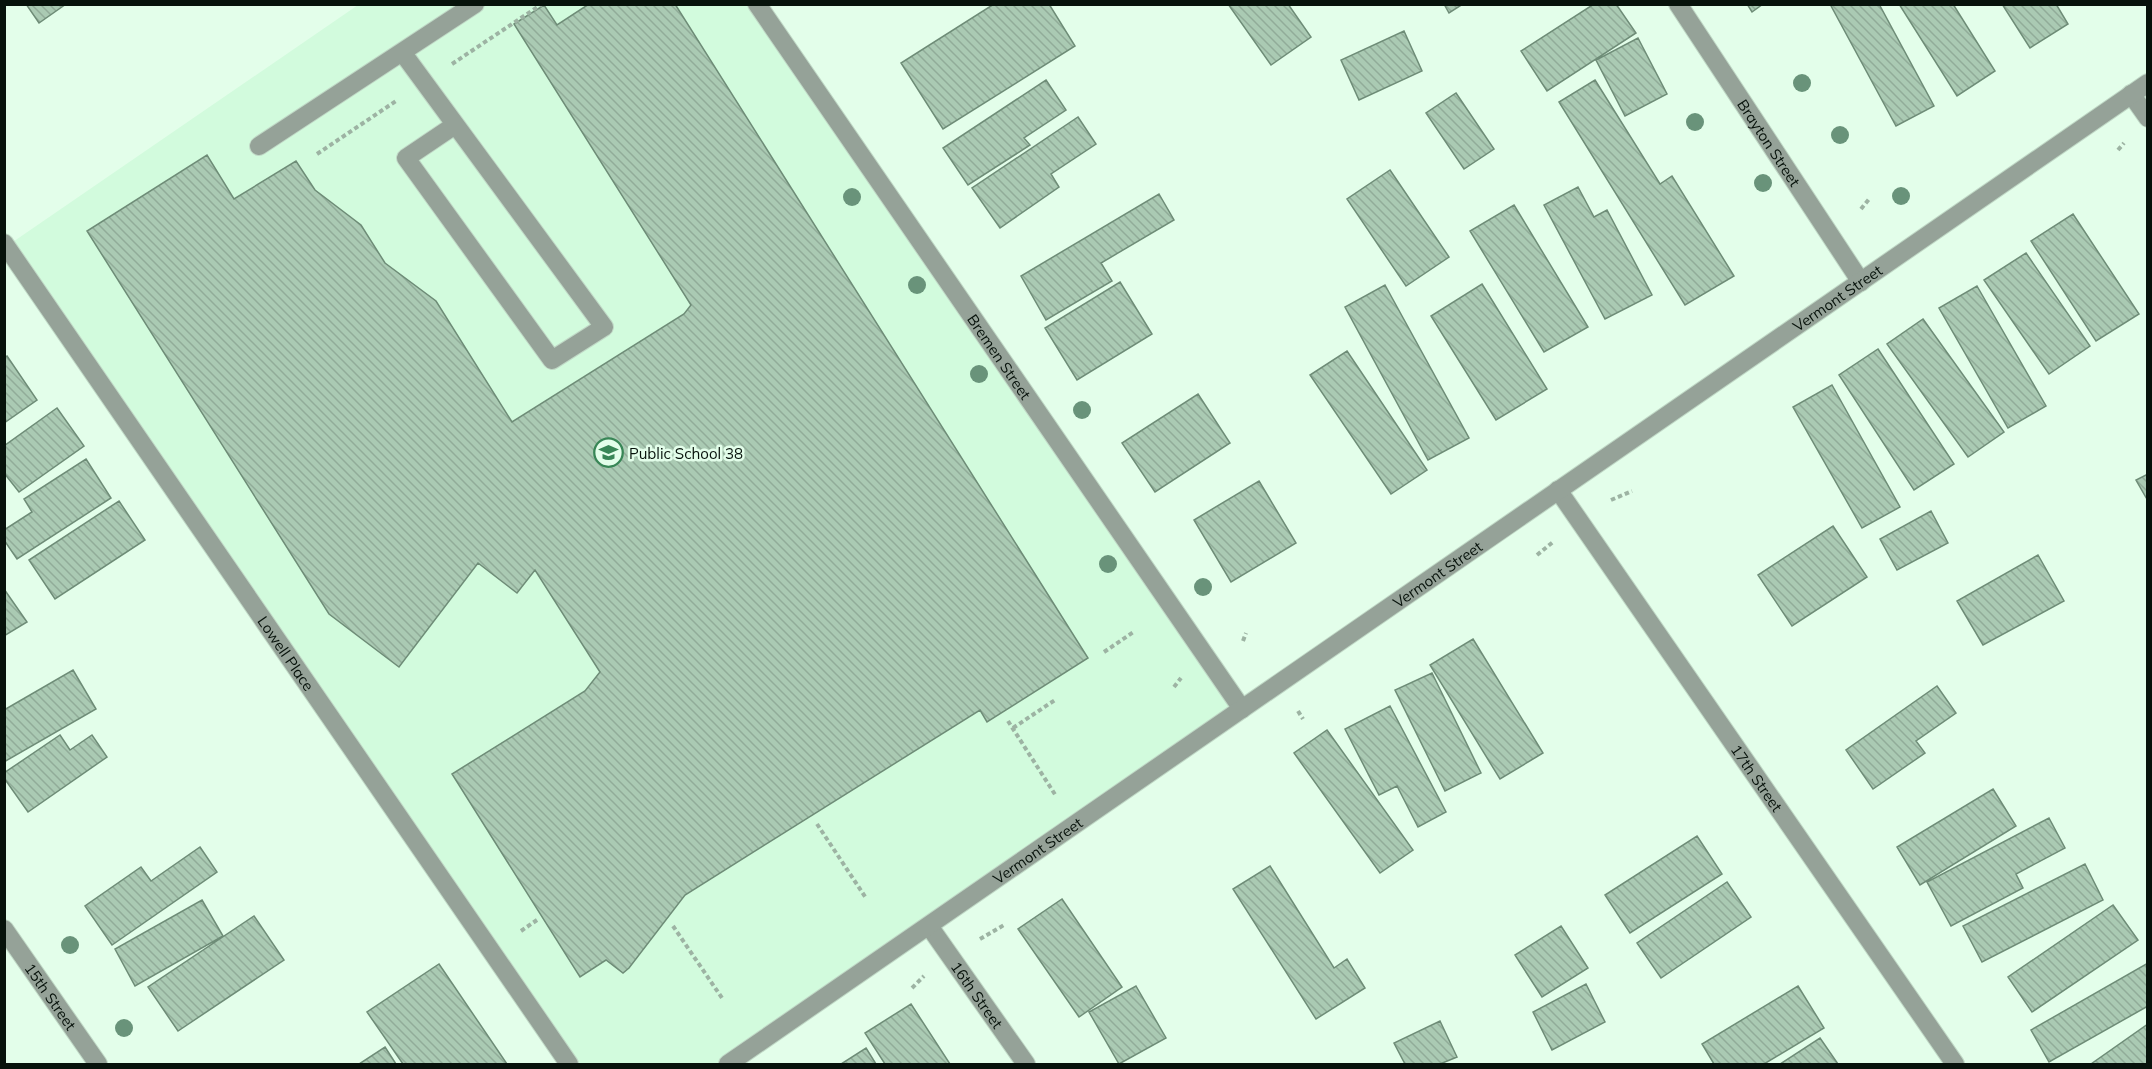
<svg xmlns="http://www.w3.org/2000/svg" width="2152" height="1069" font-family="Mulish,sans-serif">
<defs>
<pattern id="building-back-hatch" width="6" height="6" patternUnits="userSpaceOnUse" patternTransform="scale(1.5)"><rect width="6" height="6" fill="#aacab3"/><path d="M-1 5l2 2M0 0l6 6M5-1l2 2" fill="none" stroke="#91ac99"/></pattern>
</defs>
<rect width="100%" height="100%" fill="#e3feea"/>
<path fill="#d2fbdd" d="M358 5H757L1242 709 728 1064H569L7 246Z"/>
<path fill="url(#building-back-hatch)" stroke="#6e8c77" stroke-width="1.5" d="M26 4H66L39 23Z
M589 4H675L1088 658 987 722 980 710 685 895 629 968 623 973 606 960 580 977 452 774 585 691 600 672 535 570 517 593 478 563 399 667 329 614 87 231 207 155 234 199 296 161 315 190 361 225 385 263 436 301 512 422 684 314 691 305 514 24 544 5 557 25Z
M994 4H1049L1075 46 943 129 901 63Z
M1228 4H1288L1311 37 1271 65Z
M1444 4H1463L1449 13Z
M1594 4H1616L1636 33 1547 91 1521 51Z
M1747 4H1763L1752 12Z
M1830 4H1879L1934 106 1896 126Z
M1899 4H1953L1995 71 1957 96Z
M2002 4H2056L2068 24 2030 48Z
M1404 31 1422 71 1359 100 1341 60Z
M1638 38 1667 94 1625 116 1596 60Z
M1046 80 1066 110 1024 138 1030 145 968 185 943 148Z
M1595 80 1660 184 1672 176 1734 276 1685 305 1559 102Z
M1456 93 1494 149 1464 169 1426 113Z
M1078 117 1096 144 1051 174 1059 187 1000 228 972 188Z
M1390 170 1449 257 1406 286 1347 199Z
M1578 187 1594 217 1607 210 1652 295 1605 319 1544 205Z
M1159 194 1174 220 1101 263 1112 281 1046 320 1021 276Z
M1514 205 1588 327 1544 352 1470 231Z
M2073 214 2139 314 2096 341 2031 241Z
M2026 253 2090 346 2049 374 1984 280Z
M1120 282 1152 334 1077 380 1045 328Z
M1482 284 1547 389 1496 420 1431 316Z
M1385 285 1469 438 1428 460 1345 307Z
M1977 286 2046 406 2008 428 1939 308Z
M1923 319 2004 432 1968 457 1887 344Z
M1878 349 1954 464 1914 490 1839 375Z
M1347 351 1427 470 1391 494 1310 375Z
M7 356 37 400 4 423V358Z
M1832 385 1900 507 1862 528 1793 407Z
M1198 394 1230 443 1155 492 1122 443Z
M57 408 84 446 19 492 4 473V446Z
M86 459 111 498 17 559 4 540V530L32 512 24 499Z
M2148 474V501L2136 480Z
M1259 481 1296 543 1231 582 1194 520Z
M119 501 145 540 55 599 29 560Z
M1931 511 1948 543 1897 570 1880 539Z
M1833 526 1867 577 1792 626 1758 575Z
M2038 555 2064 601 1983 645 1957 601Z
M4 589 27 622 4 636Z
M1473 639 1543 753 1500 779 1430 665Z
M73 670 96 709 4 762V710Z
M1432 673 1481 773 1445 791 1395 690Z
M1937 686 1956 713 1916 741 1925 753 1873 789 1846 750Z
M1390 706 1446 812 1418 827 1397 786 1379 795 1345 729Z
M1327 730 1413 850 1380 873 1294 753Z
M60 735 70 750 92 735 107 757 28 812 4 778V773Z
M1993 789 2016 826 1920 885 1897 847Z
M2049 818 2065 848 2016 874 2023 888 1951 926 1927 882Z
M1697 836 1722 874 1630 933 1605 895Z
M200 847 217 872 112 945 85 906 141 867 151 881Z
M2085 864 2103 900 1982 962 1963 926Z
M1270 866 1334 968 1347 959 1365 988 1316 1019 1233 889Z
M1727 882 1751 917 1661 978 1637 943Z
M1062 899 1122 987 1079 1017 1018 929Z
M202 900 223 936 135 986 115 949Z
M2113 905 2138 940 2032 1012 2008 977Z
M254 916 284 960 178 1031 148 987Z
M1561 926 1588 968 1542 997 1515 955Z
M2148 963V1006L2049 1062 2031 1030Z
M439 964 507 1064H403L367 1012Z
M1586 984 1605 1022 1552 1050 1533 1012Z
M1136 986 1166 1038 1119 1064 1089 1012Z
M1798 986 1824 1028 1764 1064H1714L1702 1044Z
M911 1004 950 1064H885L865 1033Z
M1440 1021 1457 1057 1440 1064H1405L1394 1043Z
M2148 1024V1064H2091Z
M1820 1038 1838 1064H1780Z
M385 1047 396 1064H359Z
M866 1048 876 1064H841Z"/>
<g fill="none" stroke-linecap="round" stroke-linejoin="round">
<defs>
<path id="lane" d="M402 52 604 327 552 360 406 158 455 125
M259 146 475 4"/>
<g id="street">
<path id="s1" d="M757 4 1242 709"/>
<path id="s2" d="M1678 4 1861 282"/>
<path d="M2131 94 2148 118"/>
<path id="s3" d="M4 243 569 1064"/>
<path id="s4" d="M1558 490 1955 1064"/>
<path id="s5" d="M929 926 1026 1064"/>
<path id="s6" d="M4 929 98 1064"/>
<path id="s7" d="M728 1064 2148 83"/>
</g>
</defs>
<use href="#lane" stroke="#c0d8c6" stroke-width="20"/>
<use href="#street" stroke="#c0d8c6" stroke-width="20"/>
<path stroke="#9db3a3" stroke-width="4" stroke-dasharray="4.5 3" stroke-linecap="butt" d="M452 64 542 4
M2118 150 2124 143
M317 154 396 101
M1861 209 1869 199
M1611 500 1632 491
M1537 555 1553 542
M1243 641 1246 633
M1104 652 1135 631
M1174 687 1181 678
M1298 711 1303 719
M1008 721 1056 796
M1013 728 1055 700
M817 824 866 898
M673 926 722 998
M521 931 537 920
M980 939 1004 925
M912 988 924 976"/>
<use href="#lane" stroke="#95a298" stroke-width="18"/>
<use href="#street" stroke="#95a298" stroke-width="18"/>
</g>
<g fill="#69937a">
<circle cx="1802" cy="83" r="9"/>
<circle cx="1695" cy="122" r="9"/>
<circle cx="1840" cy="135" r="9"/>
<circle cx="1763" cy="183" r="9"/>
<circle cx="1901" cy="196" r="9"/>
<circle cx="852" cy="197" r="9"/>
<circle cx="917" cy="285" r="9"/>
<circle cx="979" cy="374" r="9"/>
<circle cx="1082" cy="410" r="9"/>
<circle cx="1108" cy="564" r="9"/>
<circle cx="1203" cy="587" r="9"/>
<circle cx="70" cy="945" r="9"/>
<circle cx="124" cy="1028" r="9"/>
</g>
<defs>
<symbol id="school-ring" viewBox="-11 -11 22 22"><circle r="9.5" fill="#e3feea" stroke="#388656" stroke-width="1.5"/><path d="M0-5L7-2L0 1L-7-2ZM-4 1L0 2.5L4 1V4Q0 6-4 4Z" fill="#388656"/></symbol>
</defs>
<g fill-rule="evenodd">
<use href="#school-ring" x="592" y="436" width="33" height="33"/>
</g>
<g text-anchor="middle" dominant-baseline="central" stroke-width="5" stroke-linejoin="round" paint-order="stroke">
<g font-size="15" fill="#07120b" stroke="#e3feea">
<text stroke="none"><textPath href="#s2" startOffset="166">Brayton Street</textPath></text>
<text stroke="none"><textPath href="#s7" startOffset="1348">Vermont Street</textPath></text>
<text stroke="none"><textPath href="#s1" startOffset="428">Bremen Street</textPath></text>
<text stroke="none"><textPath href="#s7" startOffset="862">Vermont Street</textPath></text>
<text stroke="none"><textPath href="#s3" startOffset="498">Lowell Place</textPath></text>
<text stroke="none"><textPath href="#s4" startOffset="350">17th Street</textPath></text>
<text stroke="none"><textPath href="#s7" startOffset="376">Vermont Street</textPath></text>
<text stroke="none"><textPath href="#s5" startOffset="84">16th Street</textPath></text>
<text stroke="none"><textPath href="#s6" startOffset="82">15th Street</textPath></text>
</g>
<g font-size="15" fill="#07120b" stroke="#e3feea" text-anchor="start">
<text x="629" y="453">Public School 38</text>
</g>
</g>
<rect width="2152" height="1069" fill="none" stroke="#07120b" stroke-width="12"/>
</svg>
